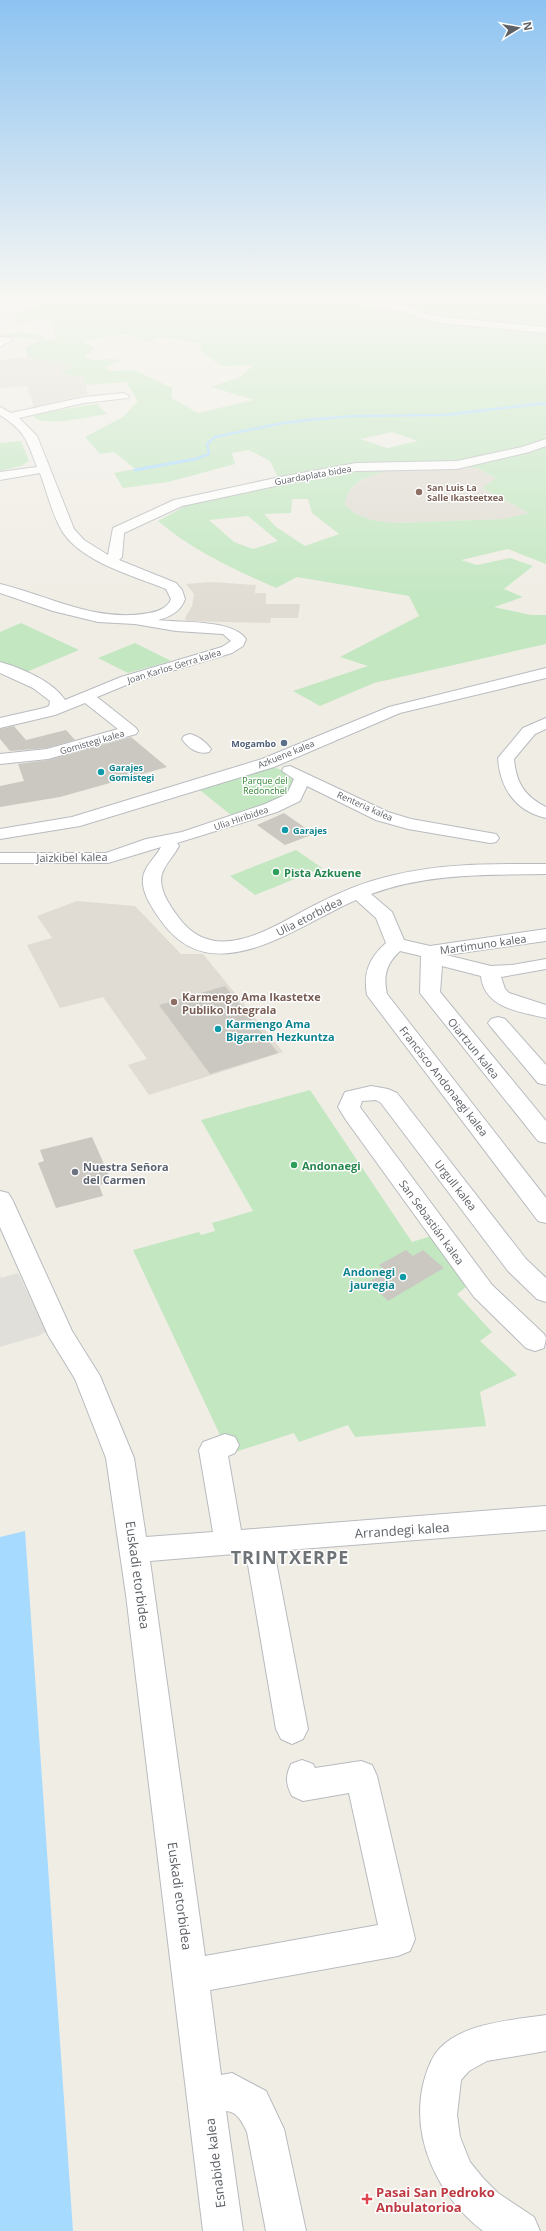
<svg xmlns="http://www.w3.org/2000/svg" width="546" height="2231" font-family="'Open Sans',sans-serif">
<rect width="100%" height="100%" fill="#f0ede5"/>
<path fill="#e1dfda" d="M18 1273 46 1332 38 1336 0 1347V1275L1 1278Z"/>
<path fill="#e0dcd3" d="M28 357 73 366 60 372 84 378 88 394 34 407 27 386 0 388V360Z
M477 468 496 478 483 489 529 513 503 519 394 523 371 520 354 513 345 505 346 496 354 486 370 475 389 470Z
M211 582 256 585 255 593H266V604H300L298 618H271L270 623 188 621 185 620 186 616 192 606 194 594 186 584Z
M77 901 135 906 181 954H203L283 1052 149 1095 128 1065 147 1059 103 997 60 1008 27 945 52 938 37 916Z"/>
<path fill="#c2e7c1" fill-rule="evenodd" d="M58 297H546V564L508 549 461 560 477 565 510 558 533 566 504 589 523 597 494 607 531 615H546V644L374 683 320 706 293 691 368 666 340 657 419 616 409 596 297 577 276 588C234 569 193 551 158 521L187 505 281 484 270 461 249 450 232 453 235 464 168 482 123 488 114 473 135 469 114 452 100 454 85 437 123 417 138 401 126 382 86 385 84 377 59 373 73 366 28 357 25 348 40 340 0 336 16 332 39 334 46 340 57 338 49 319 12 324 21 312ZM124 334 147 342 161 337 202 344 200 350 221 366 254 365 240 377 211 387 254 400 198 413 172 398V388L134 370 111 371 105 367 121 361C108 356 99 364 84 357L94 348 83 341ZM392 432 418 441 387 448 360 439ZM477 468 496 478 482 488 529 513 503 519 394 523 371 520 354 513 345 505C349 459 444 468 477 468ZM292 499H308L312 513 339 534 305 546 276 527 264 514 291 513ZM248 516 278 541 253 549 234 542 209 520Z
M97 404 107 414C91 416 44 428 34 417L35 414Z
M21 441 29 461 21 466 0 471V443Z
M21 623 79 650 24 673 0 661V632Z
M135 643 171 661 128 673 98 658Z
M268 765 300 777 290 795 231 815 196 787Z
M296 850 322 868 255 895 230 876Z
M310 1090 412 1242 441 1233 475 1280 457 1294 492 1332 480 1341 517 1375 480 1392 486 1426 355 1437 348 1425 299 1442 294 1433 229 1454 133 1250 199 1232 201 1235 215 1231 212 1223 253 1211 201 1120Z"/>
<path fill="#a6daff" d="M25 1531 73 2231H0V1537Z"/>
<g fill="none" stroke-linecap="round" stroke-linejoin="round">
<path stroke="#a6daff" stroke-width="2.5" d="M193 460 209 454 207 444 215 437 283 423 318 419 354 416 445 415 546 403"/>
<path stroke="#a6daff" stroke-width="3" d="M135 470 195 459"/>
</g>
<path fill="#cbc8c2" d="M14 726 26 740 66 730 75 740 47 748 10 751 0 739V729Z
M131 737 167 767 60 797 0 807V786L24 781 18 764 48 760Z
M284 813 314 834 285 845 257 825Z
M225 986 278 1053 210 1074 159 1005Z
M92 1137 112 1182 99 1185 103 1196 56 1208 38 1163 44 1161 40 1150Z
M406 1250 413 1256 423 1250 444 1268 388 1301 368 1282 387 1272 379 1265Z"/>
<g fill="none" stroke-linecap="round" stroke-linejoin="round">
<defs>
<path id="minor" d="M0 297H10L0 301Z
M321 297H344L406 305 423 313 441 317 546 327V333L441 323 417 317 404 311 326 300Z
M490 297 546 298V304L495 300Z
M0 337 11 338 12 340 0 347Z
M124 393 129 396 128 398 84 403 19 418 37 436 74 529 84 540 108 555 113 528 174 500 280 477 356 463 457 461 522 447 546 439V446L529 452 457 469 356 471 280 485 182 506 124 533 122 557 119 560 176 583 182 590 185 599C181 611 170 617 158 620 182 623 232 619 246 639L243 646 232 653 131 683 97 697 136 728 138 731 136 734 48 759 0 764V754L47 749 118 729 85 703 55 715 0 728V718L44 708 49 706 50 701 33 688 0 673V662C21 668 53 681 65 700L121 677 222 647 231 641 223 634 176 631 135 624 98 622 53 611 0 593V584C50 596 96 623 149 613 157 612 168 608 171 599L166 589C134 576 81 562 62 531 52 514 47 492 40 473L0 480V472L37 467C27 440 25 431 0 415V407L11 413 84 397Z
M546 668V678L400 713 274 767 80 826 0 839V829L72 817 262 759 389 707Z
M546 718V729L535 734 514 759C516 782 524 796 546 807V818C515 811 500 788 498 758L523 728Z
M190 734C198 736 206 742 211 749L209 752C198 755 188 748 182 739L184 736Z
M290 766 388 812 411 819 490 833 496 834 499 838 496 842 490 843 408 829 376 820 307 786 300 801 277 812 177 843 179 846C175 854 168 861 164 869 155 885 169 905 179 918 217 969 276 924 317 904 340 892 364 882 390 876 441 863 494 864 546 864V874C487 875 427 873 371 894L392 912 404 940 430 946 546 929V941L446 955 491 966 512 965 546 959V969L501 977 505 989 509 993 546 1005V1018C520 1012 484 1008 481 976L442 966 440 992 546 1121V1143L538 1141 420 993 421 956 400 951C386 964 383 976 387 994L546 1198V1223L538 1221 367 995C363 973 369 958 386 943L376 918 356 900C299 924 214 994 162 922 152 908 136 886 146 869 150 861 157 855 161 847L108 863H0V853H106L146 839 182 832 265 804 287 794 294 779 282 771 284 767Z
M498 1017 505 1019 546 1065V1085L538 1083 491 1027 488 1023 491 1019Z
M371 1086 388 1089 397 1093 526 1259 546 1278V1302L537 1299 508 1271 381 1103 376 1100 362 1101 360 1107 362 1110 492 1285 544 1334 546 1338 544 1348 535 1351 526 1348 474 1297 346 1120 338 1107 345 1092Z
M0 1191 8 1193 12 1199 72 1331 100 1376 134 1458 146 1537 213 1532 199 1450 203 1442 225 1434 235 1437 239 1445 235 1453 228 1456 241 1530 546 1506V1530L274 1551 308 1729 303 1739 292 1744 281 1739 276 1729 246 1553 150 1561 205 1956 378 1925 349 1793 303 1801 292 1796C286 1784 285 1777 291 1764L302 1760 313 1764 315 1768 361 1761 372 1765 377 1776 415 1939 410 1951 398 1956 210 1990 221 2075 232 2073 266 2091 284 2129 306 2231H266L247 2132C242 2122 238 2112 226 2111L243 2231H203L126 1595 106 1458 75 1379 48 1335 0 1227Z
M546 2015V2051L487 2061 469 2071 461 2080 457 2115 460 2137 470 2162 483 2178 498 2193 534 2217 540 2231H483C439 2197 409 2138 424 2081 427 2070 432 2056 440 2048 464 2023 513 2020 546 2015Z"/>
</defs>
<use href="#minor" stroke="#b8bbbf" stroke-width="2"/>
<use href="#minor" fill="#fff" fill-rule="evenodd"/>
</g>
<linearGradient id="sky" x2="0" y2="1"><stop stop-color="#8dc3f1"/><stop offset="0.49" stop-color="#f8f7f3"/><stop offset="1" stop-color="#f8f7f3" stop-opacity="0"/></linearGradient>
<rect width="546" height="609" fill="url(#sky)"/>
<g fill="#8d6e63" stroke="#fff" stroke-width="1.5">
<circle cx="419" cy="492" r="4"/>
<circle cx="174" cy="1002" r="4"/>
</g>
<circle fill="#5c6f8a" stroke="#fff" stroke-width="1.5" cx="284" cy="743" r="4"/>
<g fill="#0f9aa8" stroke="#fff" stroke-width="1.5">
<circle cx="101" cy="772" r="4"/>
<circle cx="285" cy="830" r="4"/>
<circle cx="218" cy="1029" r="4"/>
<circle cx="403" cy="1277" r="4"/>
</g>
<g fill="#2e9e5b" stroke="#fff" stroke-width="1.5">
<circle cx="276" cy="872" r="4"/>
<circle cx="294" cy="1165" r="4"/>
</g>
<circle fill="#6b7280" stroke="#fff" stroke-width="1.5" cx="75" cy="1172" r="4"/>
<path fill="#e0444e" stroke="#fff" stroke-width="1.5" d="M365 2193h4v4h4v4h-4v4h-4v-4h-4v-4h4z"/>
<g text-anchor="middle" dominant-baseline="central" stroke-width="3" stroke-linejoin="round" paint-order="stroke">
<g font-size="9" fill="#5d6166" stroke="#fff">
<text transform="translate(313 475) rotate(-10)">Guardaplata bidea</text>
<text transform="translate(174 666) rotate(-17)">Joan Karlos Gerra kalea</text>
<text transform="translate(92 742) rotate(-16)">Gomistegi kalea</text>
<text transform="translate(286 754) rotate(-22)">Azkuene kalea</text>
<text transform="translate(365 806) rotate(24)">Renteria kalea</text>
<text transform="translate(241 818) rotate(-19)">Ulia Hiribidea</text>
</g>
<g font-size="9" font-weight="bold" fill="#785e54" stroke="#fff" text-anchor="start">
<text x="427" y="487">San Luis La<tspan x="427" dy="10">Salle Ikasteetxea</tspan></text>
</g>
<g font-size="9" font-weight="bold" fill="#4e5e75" stroke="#fff" text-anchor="end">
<text x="276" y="743">Mogambo</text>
</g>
<g font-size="9" font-weight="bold" fill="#0d838f" stroke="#fff" text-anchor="start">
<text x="109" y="767">Garajes<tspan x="109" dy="10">Gomistegi</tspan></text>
<text x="293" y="830">Garajes</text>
</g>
<g font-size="9" fill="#348636" stroke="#fff">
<text x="265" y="780">Parque del<tspan x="265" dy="10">Redonchel</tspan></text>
</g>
<g font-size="11" fill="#5d6166" stroke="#fff">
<text transform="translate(72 857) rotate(-1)">Jaizkibel kalea</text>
<text transform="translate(309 916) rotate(-27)">Ulia etorbidea</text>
<text transform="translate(483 944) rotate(-8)">Martimuno kalea</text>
<text transform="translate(474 1048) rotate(51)">Oiartzun kalea</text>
<text transform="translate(444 1081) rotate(52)">Francisco Andonaegi kalea</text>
<text transform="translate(456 1185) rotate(52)">Urgull kalea</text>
<text transform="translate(432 1222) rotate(54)">San Sebastián kalea</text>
</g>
<g font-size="11" font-weight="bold" fill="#27864d" stroke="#fff" text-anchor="start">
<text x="284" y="872">Pista Azkuene</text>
<text x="302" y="1165">Andonaegi</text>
</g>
<g font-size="11" font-weight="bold" fill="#785e54" stroke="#fff" text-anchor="start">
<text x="182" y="996">Karmengo Ama Ikastetxe<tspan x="182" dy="13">Publiko Integrala</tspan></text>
</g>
<g font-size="11" font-weight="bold" fill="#0d838f" stroke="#fff" text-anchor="start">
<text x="226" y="1023">Karmengo Ama<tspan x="226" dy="13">Bigarren Hezkuntza</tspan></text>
<text x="395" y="1271" text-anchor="end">Andonegi<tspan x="395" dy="13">jauregia</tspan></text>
</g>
<g font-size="11" font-weight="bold" fill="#5b616d" stroke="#fff" text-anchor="start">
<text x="83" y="1166">Nuestra Señora<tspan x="83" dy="13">del Carmen</tspan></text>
</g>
<g font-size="13" fill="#5d6166" stroke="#fff">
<text transform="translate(402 1530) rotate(-4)">Arrandegi kalea</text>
<text transform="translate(138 1575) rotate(82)">Euskadi etorbidea</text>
<text transform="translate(180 1896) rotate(82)">Euskadi etorbidea</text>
<text transform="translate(215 2163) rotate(-97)">Esnabide kalea</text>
</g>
<g font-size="13" font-weight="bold" fill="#be3a42" stroke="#fff" text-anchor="start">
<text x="376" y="2192">Pasai San Pedroko<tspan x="376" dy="15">Anbulatorioa</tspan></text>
</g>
<g font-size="18" font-weight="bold" letter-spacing="1" fill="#6e7378" stroke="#fff">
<text x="290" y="1557">TRINTXERPE</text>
</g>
</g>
<g transform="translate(518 28) rotate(79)" stroke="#ffffff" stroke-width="3" paint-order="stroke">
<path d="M0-3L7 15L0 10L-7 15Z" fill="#5d6166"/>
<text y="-6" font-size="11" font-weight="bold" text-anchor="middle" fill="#5d6166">N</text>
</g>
</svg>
